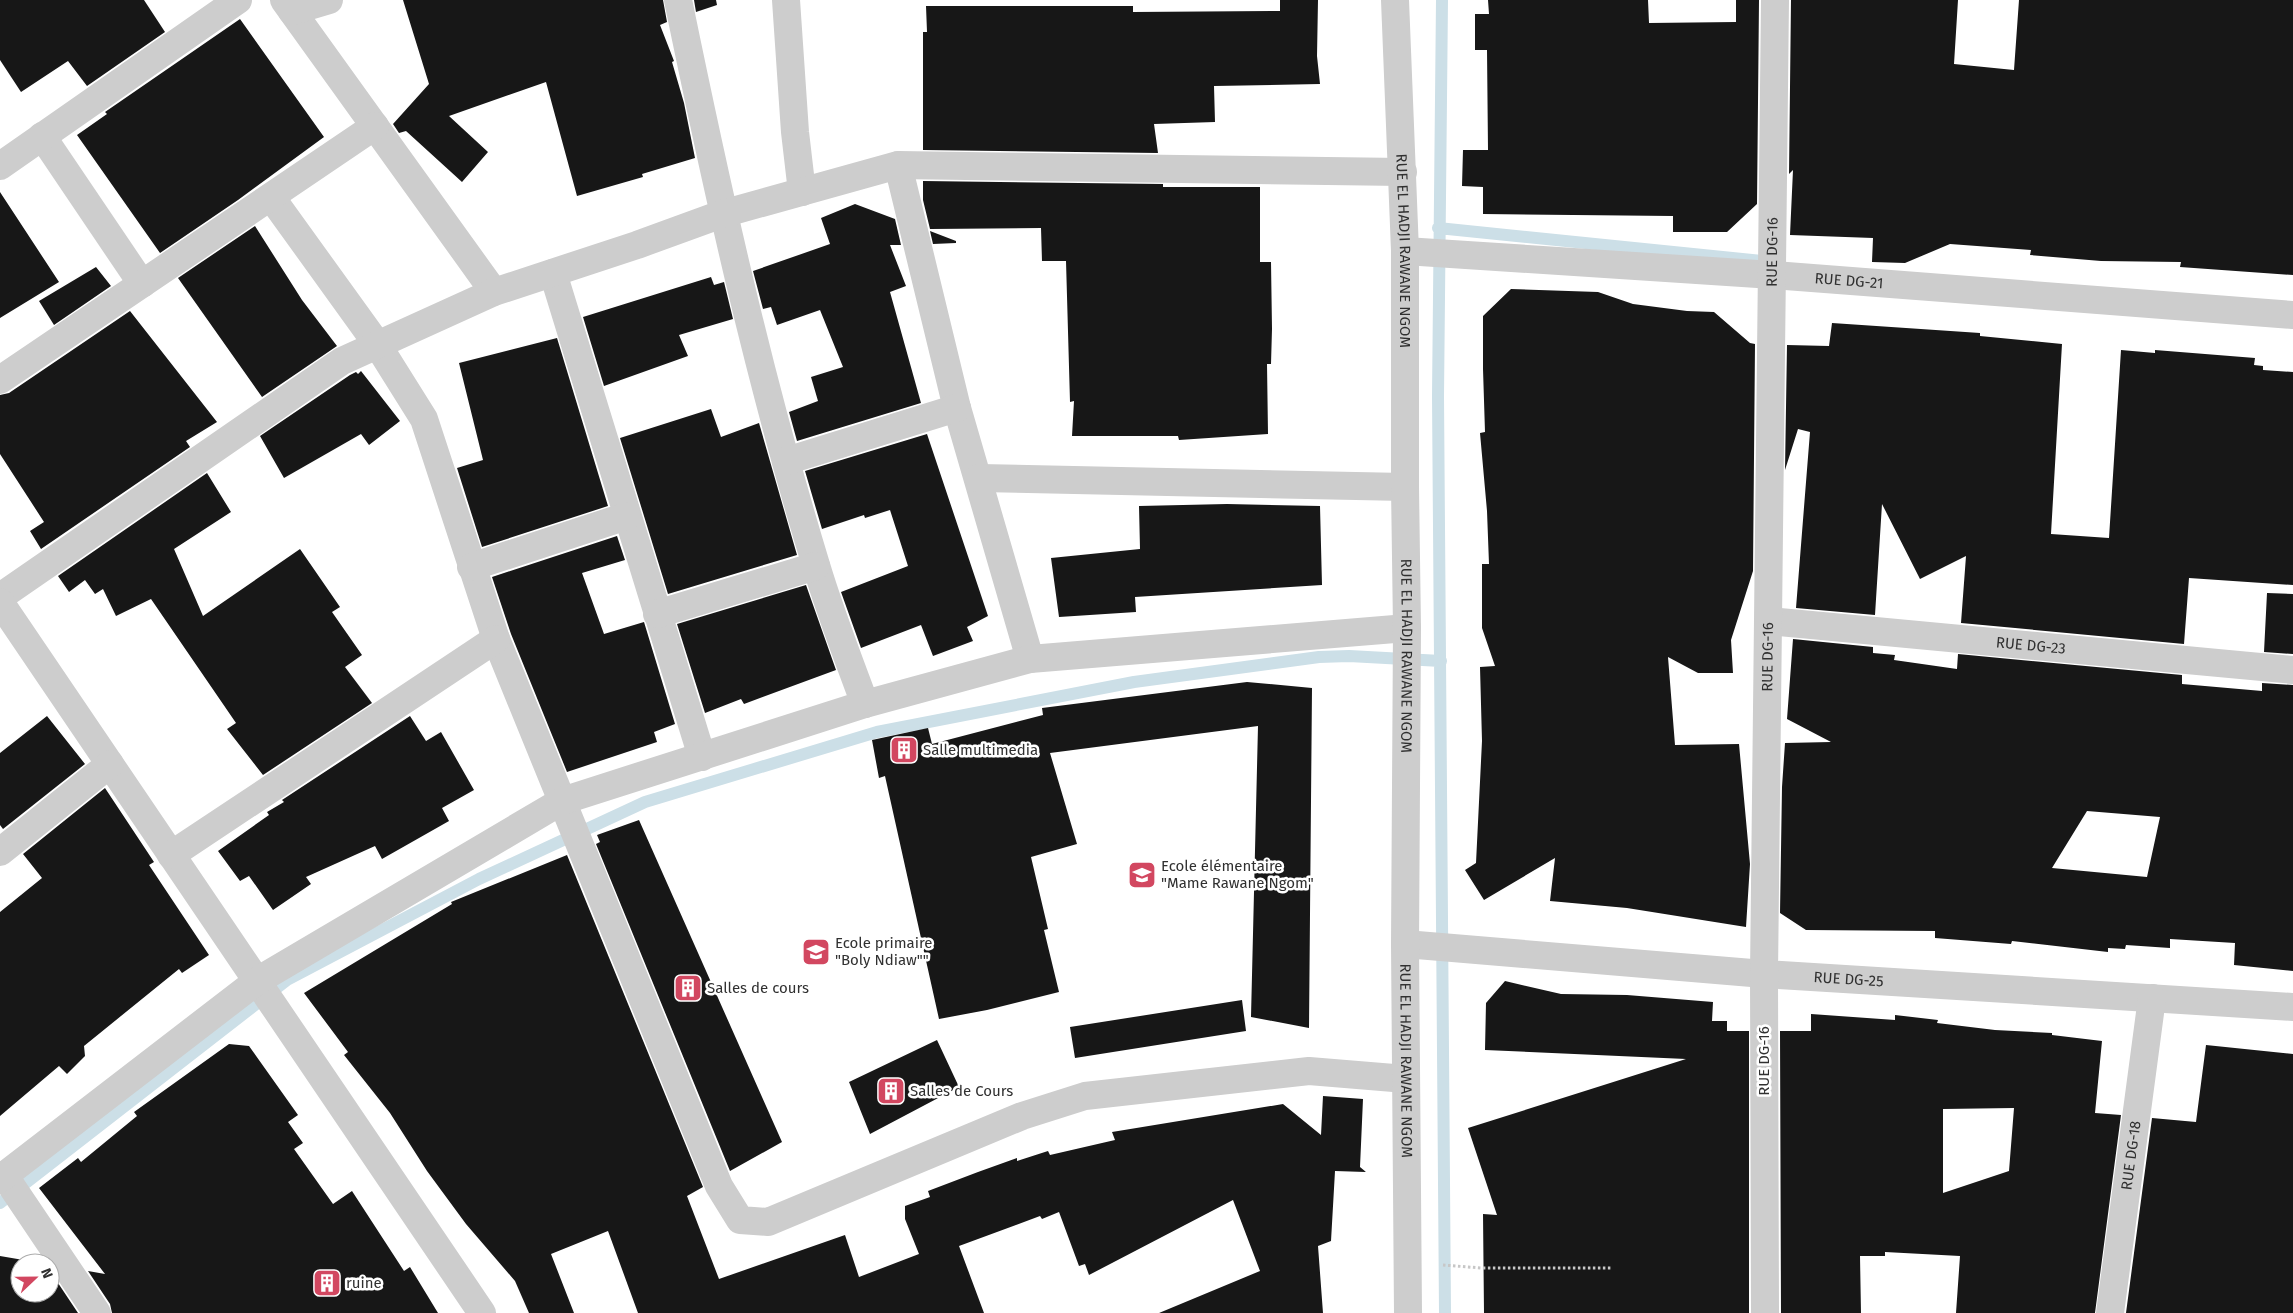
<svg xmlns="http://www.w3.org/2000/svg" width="2293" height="1313" font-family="'Fira Sans',sans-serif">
<rect width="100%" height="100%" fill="#fff"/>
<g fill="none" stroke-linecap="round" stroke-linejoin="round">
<path stroke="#ccdfe7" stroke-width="12" d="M1442 0 1438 396 1445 1313
M1438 228 1772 262
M0 1203 287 980 479 879 645 802 877 732 1134 682 1319 657 1349 656 1441 661"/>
</g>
<path fill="#171717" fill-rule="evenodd" d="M0 0H144L165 32 87 86 68 61 21 92 0 60Z
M403 0H663L667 22 660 25 674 61 672 62 684 103 695 158 642 174 643 177 577 196 546 82 449 116 488 152 462 182 406 131 399 133 393 124 429 84Z
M694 0H716L717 5 696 12Z
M1280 0H1318L1317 56 1320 84 1214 86 1215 122 1154 124 1158 153 923 150V32H927L926 6H1133V12L1280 11Z
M1488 0H1648L1649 23 1736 22V0H1759L1757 204 1727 232H1673V216L1483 214V187L1462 186 1463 150H1488L1487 50H1475V14H1489Z
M1791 0H1958L1954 64 2014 70 2019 0H2293V275L2180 267 2181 262 2101 261 2030 255 2031 250 1950 244 1905 263 1872 262 1873 238 1790 235 1793 170 1789 174Z
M240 19 324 137 238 200 160 253 77 135 107 114 105 112Z
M923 181 1163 184V187H1260V262H1271L1272 329 1271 364H1267L1268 434 1179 440 1178 436H1072L1074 401 1070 402 1066 261H1042L1041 228 930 229 923 200Z
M0 192 59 282 0 318Z
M855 204 895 219 901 245H890L906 286 890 292 921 403 797 441 789 412 818 401 811 377 843 367 820 310 777 325 771 307 763 309 753 271 830 244 821 218Z
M255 226 302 300 337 346 262 397 178 278Z
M930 231 956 241V243L933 244Z
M96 267 111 286 54 325 39 301Z
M711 277 714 285 724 282 733 319 679 335 688 356 604 386 583 317Z
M1511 289 1598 292 1633 304 1687 311 1714 312 1750 343 1755 344 1753 571 1731 640 1733 673H1698L1668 657 1675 745 1739 744 1750 864 1746 927 1627 908 1550 901 1555 858 1484 900 1465 870 1476 863 1482 741 1480 667 1495 666 1482 628V564H1489L1487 511 1480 433 1485 432 1483 369V316Z
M130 311 217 422 186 441 190 447 41 549 30 531 44 522 0 454V395L9 393Z
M1832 323 1980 333V336L2062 344 2051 534 2109 538 2121 350 2155 353V350L2255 358 2254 365 2263 366V370L2293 372V585L2189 578 2184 644 1961 623 1966 556 1920 579 1882 504 1875 615 1796 608 1810 432 1798 429 1785 470 1787 345 1829 346Z
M557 338 608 506 482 547 457 468 483 460 459 363Z
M361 371 400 421 369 445 361 434 284 478 260 436 350 375 356 372 358 374Z
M711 409 721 437 759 423 797 555 668 594 620 438Z
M927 434 988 616 967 627 973 641 933 656 921 625 861 648 841 592 908 566 890 510 865 518 864 515 822 529 805 471Z
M207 473 231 512 174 549 203 616 300 549 340 607 332 612 362 655 345 667 372 703 263 775 227 729 236 723 151 599 116 616 103 589 95 594 85 580 69 592 58 576Z
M1227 504 1320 506 1322 585 1135 597 1136 612 1059 617 1051 558 1140 549 1139 506Z
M617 536 625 560 582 573 604 634 644 622 675 724 654 732 657 742 567 772 511 634 492 577Z
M806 585 836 670 744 704 741 699 705 713 677 624Z
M2267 593 2293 594V654L2264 652Z
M1793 639 1873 647V653L1895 655 1894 660 1957 669 1958 654 2182 675V684L2262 691V683L2293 685V971L2234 965 2235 943 2170 939V948L2126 945 2125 949 2108 948V952L2012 941 2011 944 1935 938V931L1806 930 1780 913 1782 787 1785 743 1831 742 1787 719ZM2087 811 2160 817 2147 877 2052 868Z
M1247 682 1312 688 1309 1028 1251 1017 1258 726 1050 753 1077 844 1031 857 1048 929 1044 930 1059 992 987 1010 939 1019 885 776 879 778 872 740 928 728 932 744 1043 715 1042 708Z
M47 716 85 764 3 829 0 825V753Z
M410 716 426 741 441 732 474 790 442 808 449 821 382 859 375 846 306 877 311 884 273 910 249 876 240 881 218 851 269 815 267 812 284 802 282 800Z
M105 788 154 862 149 865 209 955 182 973 179 969 84 1046 85 1056 67 1074 59 1066 0 1116V912L42 878 23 854Z
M639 820 782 1142 730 1171 596 844 600 842 597 835Z
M567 855 703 1187 687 1196 719 1279 845 1235 859 1277 919 1254 905 1219V1206L930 1197 928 1191 978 1172 1017 1158V1161L1048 1151 1050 1155 1115 1140 1112 1132 1283 1104 1321 1135 1323 1096 1363 1099 1360 1167 1366 1172 1335 1171 1331 1241 1318 1246 1323 1313H1159L1260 1271 1233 1200 1089 1275 1085 1264 1079 1266 1059 1212 1042 1219 1040 1216 959 1246 984 1313H638L608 1231 551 1254 574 1313H529L515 1281 466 1224 427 1171 390 1113 344 1055 348 1052 304 993 452 904 451 902Z
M1505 981 1561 994 1627 995 1713 1002 1712 1021H1727V1031H1749V1313H1484L1483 1214 1497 1215 1468 1128 1686 1059 1485 1050 1486 1003Z
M1242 1000 1246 1031 1075 1058 1070 1027Z
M1811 1014 1895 1020V1015L1938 1020 1937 1023 1995 1030 2052 1033V1035L2102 1041 2095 1113 2121 1115 2095 1313H1956L1960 1256 1885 1252V1256H1860L1861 1313H1781L1780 1031H1811ZM2014 1108 2009 1171 1943 1193V1109Z
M937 1040 959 1087 870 1134 849 1082Z
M229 1044 249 1046 298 1115 288 1122 303 1143 294 1149 333 1204 352 1191 404 1271 410 1267 438 1313H112L110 1304 88 1271 105 1274 39 1188 78 1158 81 1162 137 1116 134 1112Z
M2206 1045 2293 1054V1313H2126L2152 1118 2196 1122Z
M0 1256 41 1263H20V1293H50V1271L78 1313H0Z"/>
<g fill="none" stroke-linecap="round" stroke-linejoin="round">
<path stroke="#c7c7c7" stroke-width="3" stroke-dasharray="2.5 2.5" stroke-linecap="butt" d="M1443 1265 1481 1268H1612"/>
<g stroke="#cdcdcd" stroke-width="28">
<path d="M284 0 494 292"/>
<path d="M678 0C717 190 759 379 816 565 830 612 848 658 865 704"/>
<path d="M786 0 795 132 802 192"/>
<path d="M292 11 329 0"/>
<path d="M42 136 142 284"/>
<path d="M898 165 957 408 1030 659"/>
<path d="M0 166 238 0"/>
<path d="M271 197 377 344 424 419 496 639 719 1186 740 1220 768 1222 1022 1116 1085 1096 1309 1071 1406 1079"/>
<path id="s1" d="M1405 251 1773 275 2293 315"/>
<path d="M553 273 702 757"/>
<path d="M0 380 375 126"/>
<path d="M786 461 957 408"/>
<path d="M979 478 1405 487"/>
<path d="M471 567 627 516"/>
<path d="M0 597 342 361 494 292 637 245 722 214 898 165 1403 172"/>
<path d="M0 602 482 1313"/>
<path d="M657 614 816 566"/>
<path id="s2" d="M1768 621 2293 670"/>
<path d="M0 852 110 764"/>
<path d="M171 855 496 639"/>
<path id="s3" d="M1405 944 1764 974 2293 1007"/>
<path d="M4 1175 97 1313"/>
<path d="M0 1179 257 981 562 801 865 704 1030 659 1407 628"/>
<path id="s4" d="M1765 1313 1764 974 1775 0"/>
<path id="s5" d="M2110 1313 2152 998"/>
</g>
<path stroke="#cdcdcd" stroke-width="28" id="s6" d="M1395 0 1405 251V487L1407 628 1405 944 1408 1313"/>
</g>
<defs>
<symbol id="building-square" viewBox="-11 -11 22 22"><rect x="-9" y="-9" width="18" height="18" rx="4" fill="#d24760" stroke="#fff"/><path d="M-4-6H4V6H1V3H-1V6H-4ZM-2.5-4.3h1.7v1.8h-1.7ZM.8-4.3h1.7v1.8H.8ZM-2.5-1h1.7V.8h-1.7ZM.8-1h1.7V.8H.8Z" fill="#fff"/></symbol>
<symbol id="school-square" viewBox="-11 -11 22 22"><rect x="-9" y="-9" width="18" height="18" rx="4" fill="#d24760" stroke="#fff"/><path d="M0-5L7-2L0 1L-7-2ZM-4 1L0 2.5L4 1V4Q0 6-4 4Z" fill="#fff"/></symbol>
</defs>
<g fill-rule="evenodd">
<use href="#building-square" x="888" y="734" width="32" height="32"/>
<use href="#school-square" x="1126" y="859" width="32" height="32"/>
<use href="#school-square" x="800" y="936" width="32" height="32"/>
<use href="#building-square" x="672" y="972" width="32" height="32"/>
<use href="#building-square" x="875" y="1075" width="32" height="32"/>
<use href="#building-square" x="311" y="1267" width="32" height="32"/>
</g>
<g text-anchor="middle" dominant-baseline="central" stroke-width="5" stroke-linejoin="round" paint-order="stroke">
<g font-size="15" fill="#303030" stroke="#fff">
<text stroke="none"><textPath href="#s6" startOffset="251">RUE EL HADJI RAWANE NGOM</textPath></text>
<text stroke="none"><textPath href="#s4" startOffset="1061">RUE DG-16</textPath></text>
<text stroke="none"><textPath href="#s1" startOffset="445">RUE DG-21</textPath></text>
<text stroke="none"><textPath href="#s2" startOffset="264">RUE DG-23</textPath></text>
<text stroke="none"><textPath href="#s6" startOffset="656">RUE EL HADJI RAWANE NGOM</textPath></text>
<text stroke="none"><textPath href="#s4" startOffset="656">RUE DG-16</textPath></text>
<text stroke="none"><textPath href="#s3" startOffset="445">RUE DG-25</textPath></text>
<text stroke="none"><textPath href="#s6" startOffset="1061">RUE EL HADJI RAWANE NGOM</textPath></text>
<text transform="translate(1764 1061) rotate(-90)">RUE DG-16</text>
<text stroke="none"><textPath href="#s5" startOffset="159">RUE DG-18</textPath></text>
</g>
<g font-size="15" fill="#303030" stroke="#fff" text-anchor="start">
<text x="923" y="750">Salle multimedia</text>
<text x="1161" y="866">Ecole élémentaire<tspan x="1161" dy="17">"Mame Rawane Ngom"</tspan></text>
<text x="835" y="943">Ecole primaire<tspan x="835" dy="17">"Boly Ndiaw""</tspan></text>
<text x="707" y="988">Salles de cours</text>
<text x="910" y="1091">Salles de Cours</text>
<text x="346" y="1283">ruine</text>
</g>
</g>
<g transform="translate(35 1278) rotate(68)"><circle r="24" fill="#ffffff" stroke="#acacac"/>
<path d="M0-4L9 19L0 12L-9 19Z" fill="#d24760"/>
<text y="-8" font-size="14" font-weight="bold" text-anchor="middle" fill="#303030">N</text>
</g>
</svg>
